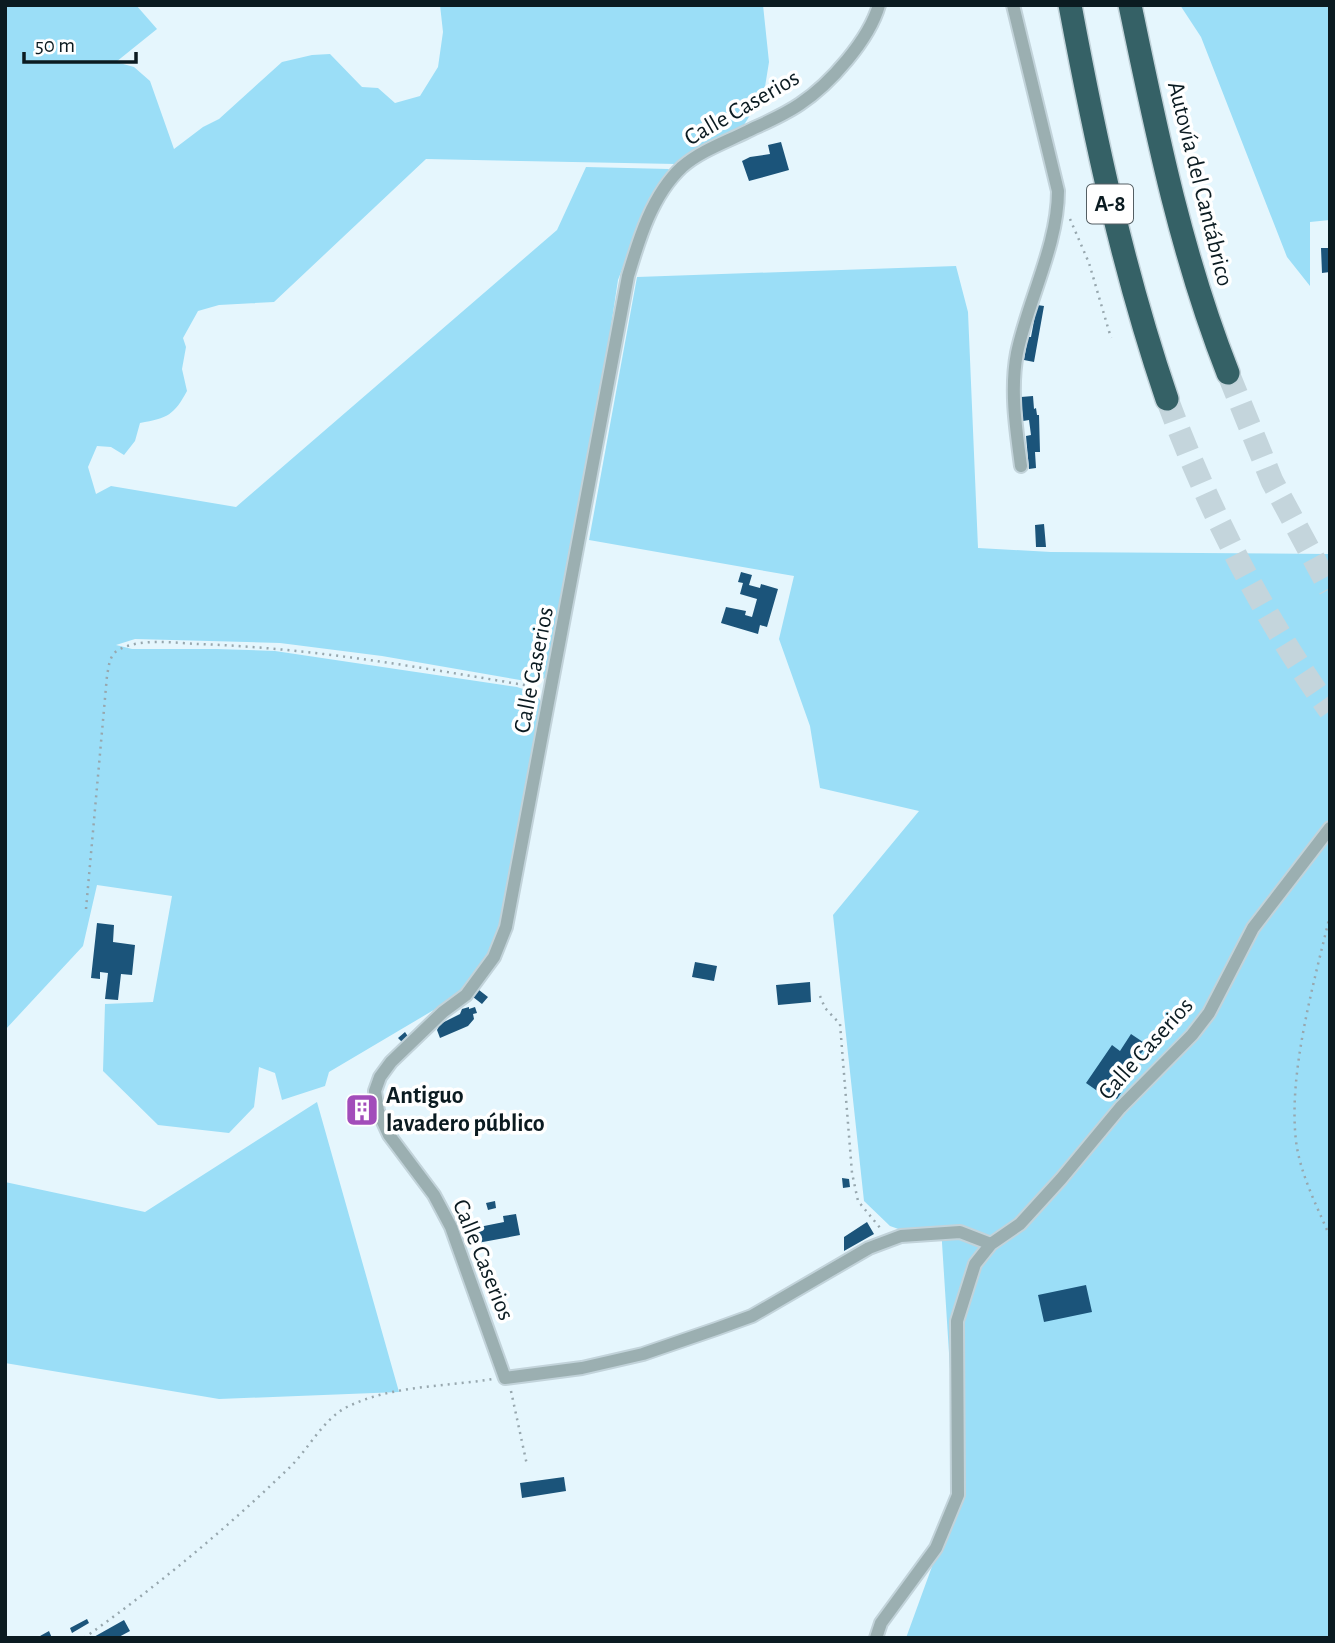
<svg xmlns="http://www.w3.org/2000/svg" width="1335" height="1643" font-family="'Alegreya Sans',sans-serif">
<rect width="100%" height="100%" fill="#e5f6fd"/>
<path fill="#9bdef7" d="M5 5H136L157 29 116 62 134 67 150 81 174 149 203 127 219 119 282 62 312 55 330 54 362 87 378 88 395 103 420 96 438 67 443 32 440 5H763L769 62 764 93 742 128 676 164 426 159 274 302 219 305 198 311 183 338 186 347 182 369 187 391C174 415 168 418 140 423L135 441 124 455 111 447 97 446 88 467 96 494 111 486 236 507 557 230 586 167 669 169 637 230 618 280 598 412 548 677 537 681H526L382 656 280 643 135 639 116 645 132 649H217L275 651 517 687 535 693 542 703 501 929 487 957 473 979 454 998 329 1072 325 1086 282 1100 275 1073 259 1067 254 1107 229 1133 158 1125 103 1071 105 1004 153 1002 172 896 97 885 83 946 5 1030Z
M1180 5H1330V220L1310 222V286L1287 257 1201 37Z
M956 266 968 312 978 548 1051 552 1330 554V1638H906L958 1495 941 1227 904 1231 890 1226 864 1201 833 915 919 811 820 788 810 726 779 639 794 576 589 540 637 277Z
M317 1102 399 1392 219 1399 5 1363V1182L145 1212Z"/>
<path fill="#1b547a" d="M781 142 789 170 749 181 742 161 750 157 770 154 768 145Z
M1321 248H1330V272L1322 273Z
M1037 305 1044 306 1034 362 1024 360 1028 337H1031Z
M1033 396 1034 409 1036 408 1037 415H1039L1040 452H1035L1036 468 1029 469 1026 436 1031 435 1029 420 1023 421 1021 397Z
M1044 524 1046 547H1036L1035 525Z
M741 572 752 575 749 585 760 588 761 584 778 589 767 627 760 625 758 634 721 623 726 607 746 611 745 615 752 617 757 599 740 594 743 583 738 582Z
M97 923 114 925 113 942 135 945 132 975 121 974 118 1000 105 999 108 973 100 972V979L91 978Z
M695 962 717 966 714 981 692 977Z
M810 982 811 1002 778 1005 776 985Z
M479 990 488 997 482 1004 473 997Z
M469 1007V1009L475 1007 477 1013 473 1014 474 1019 468 1026 440 1038 437 1030 440 1024 460 1014 462 1009Z
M405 1032 409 1038 403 1043 398 1038Z
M1131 1034 1146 1044 1143 1051 1134 1061 1132 1059 1112 1087 1121 1093 1117 1099 1108 1093 1106 1097 1086 1083 1112 1045 1120 1051Z
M367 1103 368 1115 356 1116 355 1104Z
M842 1178 849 1179 850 1187 843 1188Z
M495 1201 496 1208 488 1210 486 1203Z
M516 1214 520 1235 472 1244 469 1229 504 1222 503 1216Z
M867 1222 874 1234 844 1251V1237Z
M1086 1285 1092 1312 1044 1322 1038 1295Z
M564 1477 566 1491 522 1498 520 1483Z
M87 1619 89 1623 72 1633 70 1628Z
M124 1620 130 1631 117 1638H92Z
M49 1631 52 1638H41L40 1636Z"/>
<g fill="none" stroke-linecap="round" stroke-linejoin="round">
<path stroke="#c4d5dc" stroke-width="23" stroke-dasharray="23 11" stroke-linecap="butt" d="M1228 373 1272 481 1330 589
M1167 399C1208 509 1262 615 1330 711"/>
<defs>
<path id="street" d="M879 5C869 40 830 84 800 104 784 115 765 123 748 131 726 142 700 151 682 167 652 195 639 239 628 276L506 927 494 957 466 995 443 1012 391 1062 380 1077 375 1091 378 1111 389 1135 434 1195 451 1227 505 1378 582 1368 643 1354 716 1329 752 1316 869 1248 901 1236 960 1232 991 1244
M1013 5 1058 191C1058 245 1028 300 1017 353 1010 390 1016 429 1021 466
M876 1638 881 1623 936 1548 958 1495 957 1321 975 1264 991 1244 1020 1224 1061 1179 1120 1108 1192 1035 1209 1013 1253 928 1330 828"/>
<path id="highway" d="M1070 5C1095 139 1123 270 1167 399
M1130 5C1156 130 1181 254 1228 373"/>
</defs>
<use href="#street" stroke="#c2d3da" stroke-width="16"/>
<use href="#highway" stroke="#c2d3da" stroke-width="26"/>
<path stroke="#97a7ae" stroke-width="2.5" stroke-dasharray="2 5" stroke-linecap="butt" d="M1070 219 1089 263 1111 338
M86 909 107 676C109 666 109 654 120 649 142 638 174 643 199 644 313 648 424 668 536 687
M1330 915C1314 983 1288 1072 1296 1141 1300 1174 1317 1206 1330 1237
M820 996 825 1008 840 1024 852 1173 858 1201 881 1229
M1330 1292V1321
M511 1391 527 1465
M84 1638C156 1587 225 1530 289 1468 308 1450 323 1419 347 1407 391 1385 445 1387 493 1379"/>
<use href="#street" stroke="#9bafb1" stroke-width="12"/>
<use href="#highway" stroke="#356166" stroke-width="23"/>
</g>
<defs>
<symbol id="building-square" viewBox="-11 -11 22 22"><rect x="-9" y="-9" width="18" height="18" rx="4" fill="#a24dba" stroke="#fff"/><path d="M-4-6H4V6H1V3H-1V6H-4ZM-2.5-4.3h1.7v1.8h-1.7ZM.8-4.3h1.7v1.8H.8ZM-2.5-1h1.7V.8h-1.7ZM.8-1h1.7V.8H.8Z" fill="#fff"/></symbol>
</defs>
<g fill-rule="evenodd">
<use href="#building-square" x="343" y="1091" width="38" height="38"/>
</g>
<g text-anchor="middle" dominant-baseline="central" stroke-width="7" stroke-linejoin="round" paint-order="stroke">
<rect fill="#fff" stroke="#545f64" stroke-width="2" x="1087" y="184.5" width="46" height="39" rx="5"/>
<g font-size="23" font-weight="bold" fill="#0b1b21">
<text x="1110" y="204">A-8</text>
</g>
<g font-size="24" fill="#0b1b21" stroke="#fff">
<text transform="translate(742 108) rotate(-30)">Calle Caserios</text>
<text transform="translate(1200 184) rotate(76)">Autovía del Cantábrico</text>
<text transform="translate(534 670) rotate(-79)">Calle Caserios</text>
<text transform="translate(1146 1049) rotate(-48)">Calle Caserios</text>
<text transform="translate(483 1260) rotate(68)">Calle Caserios</text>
</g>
<g font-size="24" font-weight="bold" fill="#0b1b21" stroke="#fff" text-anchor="start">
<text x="386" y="1096">Antiguo<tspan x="386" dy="28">lavadero público</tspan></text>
</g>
</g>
<rect width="1335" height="1643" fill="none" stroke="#0b1b21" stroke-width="14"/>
<path d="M24 52v10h112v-10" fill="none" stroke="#0b1b21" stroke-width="3.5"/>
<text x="35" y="52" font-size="21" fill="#0b1b21" stroke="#ffffff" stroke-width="5" paint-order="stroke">50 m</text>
</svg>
